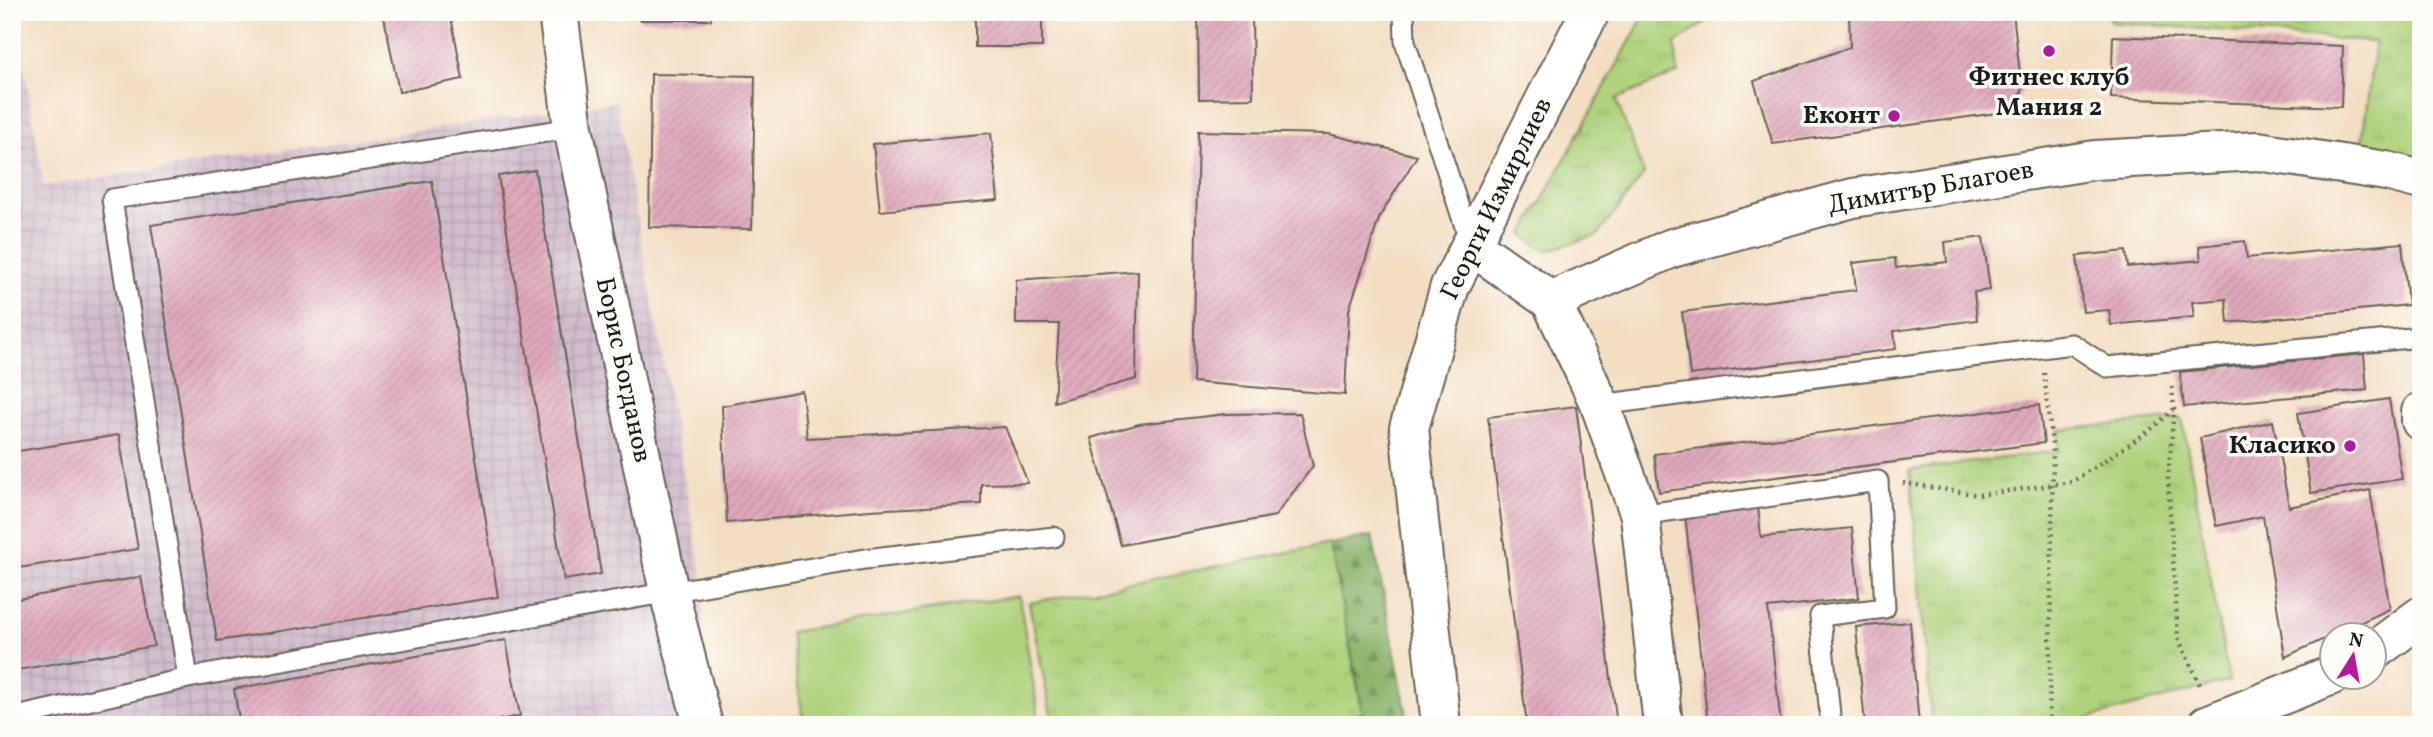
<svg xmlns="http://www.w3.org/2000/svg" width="2433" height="737" font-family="Vollkorn,serif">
<defs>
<pattern id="industrial-grid" width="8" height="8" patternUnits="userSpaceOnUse" patternTransform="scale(1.75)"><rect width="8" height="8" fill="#d1bdcc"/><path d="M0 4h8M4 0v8" fill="none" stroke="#b3a2af"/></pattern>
<pattern id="grass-tufts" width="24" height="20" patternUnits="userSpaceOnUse" patternTransform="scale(1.75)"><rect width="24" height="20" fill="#afd27b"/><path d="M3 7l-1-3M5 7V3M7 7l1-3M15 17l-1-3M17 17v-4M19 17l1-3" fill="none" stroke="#96b46a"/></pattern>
<pattern id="forest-firs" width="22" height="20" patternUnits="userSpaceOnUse" patternTransform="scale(1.75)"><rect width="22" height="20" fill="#8bb46b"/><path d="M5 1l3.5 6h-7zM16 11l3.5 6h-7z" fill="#719257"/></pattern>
<pattern id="building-hatch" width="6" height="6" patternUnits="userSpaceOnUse" patternTransform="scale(1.75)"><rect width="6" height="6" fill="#dfa9bc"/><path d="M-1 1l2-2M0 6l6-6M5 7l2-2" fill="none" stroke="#bf91a1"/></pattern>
</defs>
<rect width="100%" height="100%" fill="#fdfcf7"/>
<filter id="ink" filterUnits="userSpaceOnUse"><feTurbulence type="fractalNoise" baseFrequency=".0143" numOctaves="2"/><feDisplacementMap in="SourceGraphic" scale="14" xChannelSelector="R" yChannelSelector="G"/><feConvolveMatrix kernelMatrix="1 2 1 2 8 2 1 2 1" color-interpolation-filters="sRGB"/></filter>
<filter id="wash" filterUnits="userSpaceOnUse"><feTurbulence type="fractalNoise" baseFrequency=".00686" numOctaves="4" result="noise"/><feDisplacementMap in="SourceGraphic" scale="28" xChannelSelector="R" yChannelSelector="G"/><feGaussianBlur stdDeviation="1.57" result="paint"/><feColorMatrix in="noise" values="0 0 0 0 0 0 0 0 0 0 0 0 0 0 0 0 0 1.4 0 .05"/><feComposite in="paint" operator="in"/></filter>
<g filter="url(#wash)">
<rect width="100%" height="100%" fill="#f3dec2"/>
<path fill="url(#industrial-grid)" d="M12 12H15L44 186 616 102 703 582 702 725H12Z"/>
<path fill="url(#grass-tufts)" stroke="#66774c" stroke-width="2" d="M1646 12H1720L1675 44 1678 73 1616 99 1644 174 1598 235 1546 251 1523 235Z
M2110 12H2421V160L2362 142 2375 42 2111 22Z
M2182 418 2229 681 2063 725H1932L1910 470 2059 451 2058 430Z
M1330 544 1363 713 1301 725H1053L1029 603Z"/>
<path fill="url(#forest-firs)" stroke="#546844" stroke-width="2" d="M1372 536 1409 725H1301L1363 713 1330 544Z"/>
<path fill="#afd27b" stroke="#66774c" stroke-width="2" d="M1019 596 1040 725H804L790 632Z"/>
<g id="blocks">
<path fill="url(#building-hatch)" d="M383 12H450L463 79 399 92Z
M640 12H710L711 20H640Z
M975 12H1042V47H975Z
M1198 12H1252L1253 98 1199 99Z
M1849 12H2013L2022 92 2004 112 1773 144 1754 81 1850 47Z
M2113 36 2343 46 2341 107 2111 98Z
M651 74 755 76 752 229 649 227Z
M1198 131 1329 134 1417 156 1380 216 1349 310 1345 395 1193 382Z
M991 133 998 200 880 211 873 144Z
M535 170 601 574 564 580 498 176Z
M432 181 498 597 217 641 151 225Z
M1983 237 1990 290 1974 292 1977 320 1894 331 1896 349 1690 375 1682 312 1856 290 1853 263 1895 258 1896 268 1947 262 1945 242Z
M2245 241 2247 258 2402 243 2408 305 2228 323 2226 299 2192 302 2194 317 2111 325 2109 310 2083 312 2077 256 2126 251 2128 267 2201 260 2199 246Z
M1138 271 1136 379 1054 402 1059 324H1016V280Z
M2364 354 2367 390 2184 407 2180 372Z
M802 391 807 438 1005 427 1028 483 981 484V504L870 510 727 523 722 406Z
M2389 399 2402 479 2311 493 2298 413Z
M2039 405 2044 443 1659 492 1654 454Z
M1576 406 1617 725H1527L1488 417Z
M1300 413 1313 466 1275 516 1121 545 1091 438 1139 424 1226 414Z
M2273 421 2289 507 2370 490 2390 609 2285 657 2263 516 2216 526 2200 438Z
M119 435 138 549 12 569V452Z
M1758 506 1761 537 1852 528 1859 598 1768 608 1781 725H1708L1685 514Z
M141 577 154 646 12 671V600Z
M1910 622 1919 725H1865L1856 627Z
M506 640 520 716 473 725H240L234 689Z"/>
</g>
</g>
<g filter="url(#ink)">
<use href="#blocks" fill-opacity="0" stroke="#676056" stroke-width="2"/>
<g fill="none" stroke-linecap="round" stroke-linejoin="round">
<defs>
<path id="lane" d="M1404 12 1405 42 1470 242
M1600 405 2072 344 2107 367 2421 337
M1640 515 1878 481 1885 608 1820 616 1831 725
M188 678 112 199 573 128
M12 718 188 678 669 592 865 559 1054 537"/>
<path id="street" d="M558 12 573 128 669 592 703 725
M1471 245 1551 301 1672 248 1853 198 2095 160 2258 151 2386 171 2421 180
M1551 301 1600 405 1640 515 1663 725
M2421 412V421
M2374 651 2421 616
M1441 725 1409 428 1450 286 1590 12
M2207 725 2332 675"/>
</defs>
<use href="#lane" stroke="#676056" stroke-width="23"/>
<use href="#street" stroke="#676056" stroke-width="42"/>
<path stroke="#676056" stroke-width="4.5" stroke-dasharray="2 5" stroke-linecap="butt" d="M2044 373 2053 452 2049 725
M2172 387 2174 409 2168 479 2178 638 2201 687
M1903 483 1979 495 2072 482 2149 431 2173 410"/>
<use href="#lane" stroke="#fff" stroke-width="19"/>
<use href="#street" stroke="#fff" stroke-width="38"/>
</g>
</g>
<g fill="#b5179e" stroke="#fdfcf7" stroke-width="2.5">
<circle cx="2049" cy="51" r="7"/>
<circle cx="1894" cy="116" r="7"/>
<circle cx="2350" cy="446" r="7"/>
</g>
<g text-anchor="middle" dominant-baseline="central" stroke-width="7" stroke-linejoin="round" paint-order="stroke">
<g font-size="26" font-weight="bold" fill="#1c1c1c" stroke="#fdfcf7" text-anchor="end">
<text x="2049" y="78" text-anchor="middle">Фитнес клуб<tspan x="2049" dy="30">Мания 2</tspan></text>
<text x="1880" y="116">Еконт</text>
<text x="2336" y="446">Класико</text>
</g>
<g font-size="26" fill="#1c1c1c" stroke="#fdfcf7">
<text transform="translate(1931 188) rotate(-10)">Димитър Благоев</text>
<text transform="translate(1497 199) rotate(-64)">Георги Измирлиев</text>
<text transform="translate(623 370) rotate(78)">Борис Богданов</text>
</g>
</g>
<rect width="2433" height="737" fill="none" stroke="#fdfcf7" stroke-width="42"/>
<g transform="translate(2353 656) rotate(11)"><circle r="33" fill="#fdfcf7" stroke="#a3a29f" stroke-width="2"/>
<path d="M0-5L12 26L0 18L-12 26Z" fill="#b5179e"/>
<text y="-10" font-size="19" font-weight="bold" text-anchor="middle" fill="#1c1c1c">N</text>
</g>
</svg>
